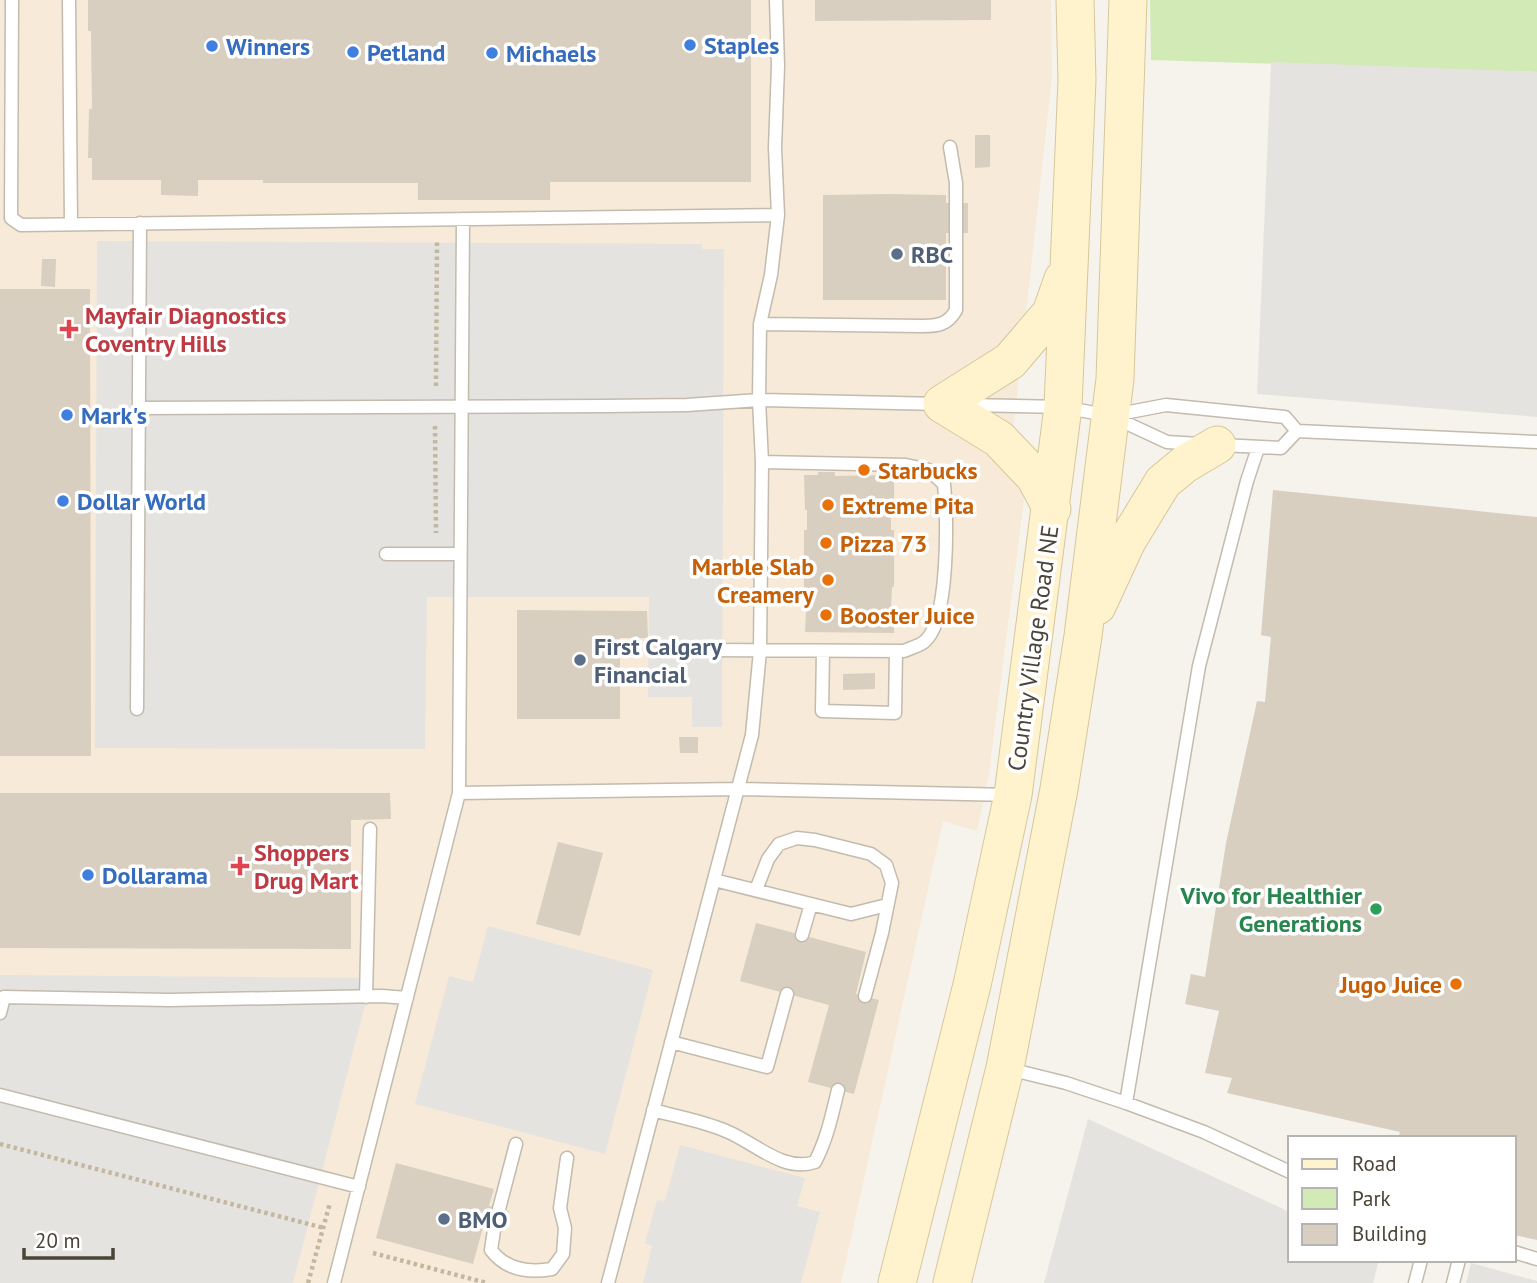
<svg xmlns="http://www.w3.org/2000/svg" width="1537" height="1283" font-family="'PT Sans',sans-serif">
<rect width="100%" height="100%" fill="#f6f3ec"/>
<path fill="#f7ead8" d="M0 0H1051L1052 77 1010 458 1025 492 989 773 977 831 943 821 841 1283H0Z"/>
<path fill="#d2eab5" d="M1150 0H1537V72L1151 60Z"/>
<path fill="#e5e3e0" d="M1271 62 1537 72V417L1257 394Z
M97 241 702 244V249H724L722 727H692V697H648L649 597H427L425 749 95 748Z
M488 926 653 970 605 1154 415 1104 449 976 473 982Z
M0 975 372 978 293 1283H0Z
M1088 1119 1290 1212V1260H1379L1373 1283H1044Z
M680 1145 805 1178 797 1206 820 1212 801 1283H643L652 1246 645 1243 657 1200 665 1201Z
M1471 1263 1537 1281V1283H1466Z"/>
<path fill="#d8cfc1" d="M88 0H751V182H550V200H418V183H263V180H198V196L161 195V180H92V158H88L89 109H92L91 31H88Z
M815 0H991V20L815 21Z
M975 135H990V167L975 168Z
M887 194 946 195V203H968V233H946V300H823V195Z
M42 259H56L55 287 41 286Z
M0 289H90L91 756H0Z
M818 472H835V476L894 475V510H891V530H894V587H892L891 606H894V633L805 632 807 588H804V530H807V510H805L804 475H818Z
M1273 490 1537 517V1240L1514 1235V1138H1398L1400 1132 1227 1093 1232 1078 1205 1073 1219 1011 1185 1004 1191 974 1205 977 1226 843 1257 701 1265 702 1271 637 1261 635Z
M517 610 647 611 648 638H620V719H517Z
M875 673V689L843 690V674Z
M679 737H698V753H680Z
M0 793H390L391 819 351 820V949L0 948Z
M558 842 603 853 580 936 536 924Z
M756 923 866 952 856 994 879 1000 854 1094 808 1082 829 1005 740 981Z
M396 1163 494 1189 489 1206 509 1211 503 1232 483 1227 473 1264 376 1238Z"/>
<g fill="none" stroke-linecap="round" stroke-linejoin="round">
<defs>
<path id="lane" d="M12 0 11 218 21 225 778 215
M69 0 71 224
M760 324 922 326C937 326 948 325 956 310V183L950 147
M965 405 1063 407 1111 416 1167 442 1199 444
M139 408 605 406 687 405 759 400 940 404
M1114 415 1166 405 1285 417 1297 431 1537 442
M1221 445 1281 448 1297 431
M386 554H460
M686 650 904 651C910 648 919 646 924 642 950 622 947 516 944 484L929 470 906 465 762 462
M823 651 822 711 895 713 896 651
M137 709 140 223
M459 793 739 789 1011 795
M714 880 851 914 887 905
M756 890 768 859 779 844 797 838 815 840 871 854 886 865 892 883 882 933 865 996
M802 935 811 904
M366 997 370 829
M0 1013 4 997 169 1000 382 996 407 998
M671 1042 767 1067 787 994
M1009 1069 1066 1083 1126 1103 1204 1132 1290 1172
M0 1095 359 1187
M1126 1103 1199 666 1247 481 1258 448
M653 1110C678 1117 703 1121 726 1131 754 1142 783 1173 815 1162 827 1139 832 1115 838 1090
M499 1209 516 1144
M494 1230 491 1250C506 1270 529 1273 552 1269L563 1254 565 1228 560 1208 567 1158
M1514 1252 1537 1259
M334 1283 459 793 463 219
M608 1283 752 735 760 651 762 462 759 400 760 324 771 275 778 215 775 148 778 66 776 0
M1415 1283 1421 1260
M1453 1283 1459 1260"/>
<path id="secondary" d="M1052 509 1035 477 999 439 942 404 1010 361 1051 313 1063 279
M1097 606 1127 541 1163 482 1185 464 1217 445
M897 1283 972 985 1013 795 1063 407 1077 80 1075 0
M952 1283 1005 1068 1059 789 1083 636 1115 379 1128 0"/>
</defs>
<use href="#lane" stroke="#c2bbae" stroke-width="15"/>
<use href="#secondary" stroke="#d6c79b" stroke-width="39"/>
<path stroke="#c4b79f" stroke-width="4.5" stroke-dasharray="3.5 3.5" stroke-linecap="butt" d="M436 386 437 241
M435 426 436 533
M0 1144 324 1228
M373 1253 487 1283
M308 1283 330 1203"/>
<use href="#lane" stroke="#fff" stroke-width="12"/>
<use href="#secondary" stroke="#fff3cd" stroke-width="37"/>
</g>
<g fill="#3f7fe0" stroke="#fff" stroke-width="2.5">
<circle cx="690" cy="45" r="7"/>
<circle cx="212" cy="46" r="7"/>
<circle cx="353" cy="52" r="7"/>
<circle cx="492" cy="53" r="7"/>
<circle cx="67" cy="415" r="7"/>
<circle cx="63" cy="501" r="7"/>
<circle cx="88" cy="875" r="7"/>
</g>
<g fill="#5c6f8a" stroke="#fff" stroke-width="2.5">
<circle cx="897" cy="254" r="7"/>
<circle cx="580" cy="660" r="7"/>
<circle cx="444" cy="1219" r="7"/>
</g>
<g fill="#e0444e" stroke="#fff" stroke-width="2.5">
<path d="M65.5 318.5h7v7h7v7h-7v7h-7v-7h-7v-7h7z"/>
<path d="M236.5 855.5h7v7h7v7h-7v7h-7v-7h-7v-7h7z"/>
</g>
<g fill="#e8710a" stroke="#fff" stroke-width="2.5">
<circle cx="864" cy="470" r="7"/>
<circle cx="828" cy="505" r="7"/>
<circle cx="826" cy="543" r="7"/>
<circle cx="828" cy="580" r="7"/>
<circle cx="826" cy="615" r="7"/>
<circle cx="1456" cy="984" r="7"/>
</g>
<circle fill="#2e9e5b" stroke="#fff" stroke-width="2.5" cx="1376" cy="909" r="7"/>
<g text-anchor="middle" dominant-baseline="central" stroke-width="7" stroke-linejoin="round" paint-order="stroke">
<g font-size="24" font-weight="bold" fill="#366cbe" stroke="#fff" text-anchor="start">
<text x="704" y="45">Staples</text>
<text x="226" y="46">Winners</text>
<text x="367" y="52">Petland</text>
<text x="506" y="53">Michaels</text>
<text x="81" y="415">Mark's</text>
<text x="77" y="501">Dollar World</text>
<text x="102" y="875">Dollarama</text>
</g>
<g font-size="24" font-weight="bold" fill="#4e5e75" stroke="#fff" text-anchor="start">
<text x="911" y="254">RBC</text>
<text x="594" y="646">First Calgary<tspan x="594" dy="28">Financial</tspan></text>
<text x="458" y="1219">BMO</text>
</g>
<g font-size="24" font-weight="bold" fill="#be3a42" stroke="#fff" text-anchor="start">
<text x="85" y="315">Mayfair Diagnostics<tspan x="85" dy="28">Coventry Hills</tspan></text>
<text x="254" y="852">Shoppers<tspan x="254" dy="28">Drug Mart</tspan></text>
</g>
<g font-size="24" font-weight="bold" fill="#c56008" stroke="#fff" text-anchor="start">
<text x="878" y="470">Starbucks</text>
<text x="842" y="505">Extreme Pita</text>
<text x="840" y="543">Pizza 73</text>
<text x="814" y="566" text-anchor="end">Marble Slab<tspan x="814" dy="28">Creamery</tspan></text>
<text x="840" y="615">Booster Juice</text>
<text x="1442" y="984" text-anchor="end">Jugo Juice</text>
</g>
<g font-size="24" fill="#4b4439" stroke="#fff">
<text transform="translate(1033 648) rotate(-82)">Country Village Road NE</text>
</g>
<g font-size="24" font-weight="bold" fill="#27864d" stroke="#fff" text-anchor="end">
<text x="1362" y="895">Vivo for Healthier<tspan x="1362" dy="28">Generations</tspan></text>
</g>
</g>
<rect x="1288" y="1136" width="228" height="126" fill="#ffffff" stroke="#b7b4b0" stroke-width="2"/>
<rect x="1302" y="1159" width="35" height="10" fill="#fff3cd" stroke="#b7b4b0" stroke-width="2"/>
<text x="1352" y="1171" font-size="21" fill="#4b4439">Road</text>
<rect x="1302" y="1188" width="35" height="21" fill="#d2eab5" stroke="#b7b4b0" stroke-width="2"/>
<text x="1352" y="1206" font-size="21" fill="#4b4439">Park</text>
<rect x="1302" y="1224" width="35" height="21" fill="#d8cfc1" stroke="#b7b4b0" stroke-width="2"/>
<text x="1352" y="1241" font-size="21" fill="#4b4439">Building</text>
<path d="M24 1248v10h89v-10" fill="none" stroke="#4b4439" stroke-width="3.5"/>
<text x="35" y="1248" font-size="21" fill="#4b4439" stroke="#ffffff" stroke-width="5" paint-order="stroke">20 m</text>
</svg>
